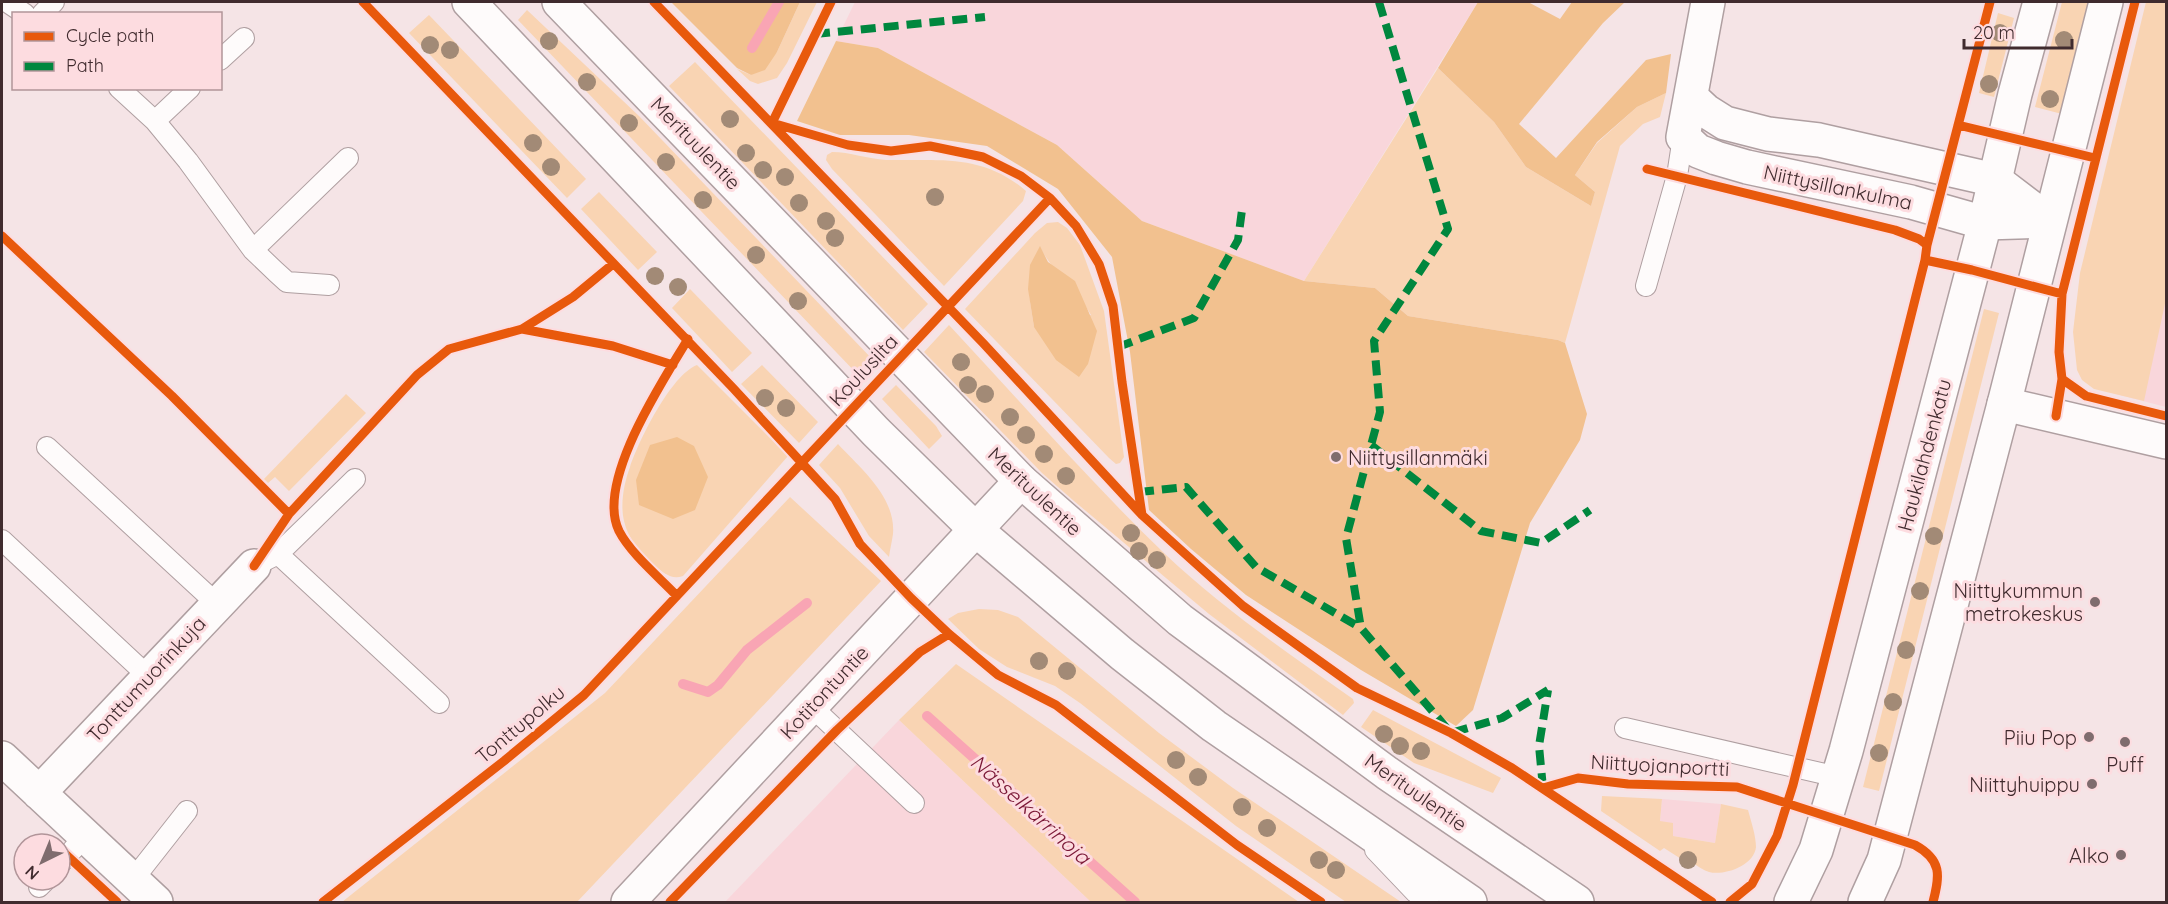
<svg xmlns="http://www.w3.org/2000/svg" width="2168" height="904" font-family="Quicksand,sans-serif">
<rect width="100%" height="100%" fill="#f5e4e6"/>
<path fill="#f9d6db" d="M855 2H1478L1304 281 1142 221 1057 145 878 48 836 41Z
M2166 164V407L2112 393Z
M899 720 1091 902H725Z
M1662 799 1721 804 1715 843 1673 836 1660 822Z"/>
<path fill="#f9d4b3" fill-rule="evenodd" d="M800 2H817L787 63 777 78 758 84 750 81 737 69 751 75 777 52Z
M2062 2H2089L2062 114 2035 107Z
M2146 2H2166V299L2144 401 2094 389 2082 380 2077 370 2073 332 2080 273Z
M527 10 639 116 875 362 860 377 518 20Z
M1998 13 2014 18 1994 97 1979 93Z
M429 15 586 179 567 198 409 33Z
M695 62 928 304 903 330 669 86Z
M1438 68 1494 122 1526 167 1591 206 1595 192 1575 175 1597 143 1637 107 1666 93 1660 117 1643 124 1620 146 1565 343 1558 340 1408 316 1375 288 1304 281Z
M832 152C850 152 868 159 886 160 939 161 982 153 1026 191L1023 201 944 286 832 169 826 160 827 155Z
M599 192 657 252 638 270 581 209Z
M1058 222 1067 228 1080 245 1104 311 1124 457 1120 463 1116 464 1109 458 965 309 1035 233 1047 223ZM1040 247C1053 273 1077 290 1091 315L1034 327C1029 293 1024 278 1040 247Z
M690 289 752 353 732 372 672 308Z
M1984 309 1999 313 1879 791 1863 787Z
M949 325C1021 402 1090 482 1165 554 1222 608 1289 654 1353 699L1354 703 1343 715 1209 614 1074 501 1042 473 924 352Z
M697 365 788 456 683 576C671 580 664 573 655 566 641 555 628 539 624 521 620 504 624 483 630 467 639 440 671 375 697 365Z
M762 365 818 422 799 443 741 384Z
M896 385 936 426 942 436 929 449 882 399Z
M346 394 366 413 289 491 275 477 268 483 264 479Z
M838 444C861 469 896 497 893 534 892 541 890 549 889 557L869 536 840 488 819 465Z
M790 497 881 581 577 902H342L605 693Z
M979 609 998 610 1018 617 1159 733 1233 788 1401 902H1346L1236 826 1080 703 1055 686 1007 667 979 649 948 619 958 613Z
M956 664 1299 902H1091L899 720Z
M1373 710 1501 778 1493 793 1414 763 1361 727Z
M1602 796 1662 799 1660 821 1673 823V836L1715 843 1721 804 1748 810C1751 821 1756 836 1756 847 1754 866 1724 876 1709 872 1703 870 1697 866 1692 862L1689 864 1664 848 1660 851 1601 811Z"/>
<path fill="#f2c18f" d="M671 2H800L777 52 765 70 751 75 737 68Z
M1478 2H1528L1560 19 1572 2H1625L1603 23 1519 124 1556 158 1646 60 1671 54 1666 93 1637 107 1597 142 1575 175 1595 192 1591 206 1526 167 1494 122 1438 68Z
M836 41 878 48 1057 145 1142 221 1304 281 1375 288 1408 316 1558 340 1565 343 1587 414 1580 440 1530 523 1473 710 1456 726 1361 670 1246 595 1191 549 1149 510 1130 352 1112 257 1058 189 987 146 909 135H840L797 121Z
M1040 246 1048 262 1075 281 1097 331 1088 364 1079 377 1056 360 1034 327 1028 289 1030 265Z
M677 437 694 446 708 477 695 510 673 519 639 505 636 480 650 445Z"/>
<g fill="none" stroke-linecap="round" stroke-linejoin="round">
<path stroke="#f9a5b4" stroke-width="10" d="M752 48 779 2
M683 684 708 692 718 685 747 650 807 603
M927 716 1135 902"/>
<defs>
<path id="service" d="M7 2 25 14
M42 14 54 2
M220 60 244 38
M119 88 155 121 188 161 253 250 276 272 287 282 329 285
M155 121 190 88
M253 250 348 158
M1646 286 1677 176 1683 137
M47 447 217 604
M2 540 149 677
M278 554 439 703
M266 560 278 554 355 479
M811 706 914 803
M1625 728 1838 777
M1375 850 1415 892 1429 902
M60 864 85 836
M132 881 187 811
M39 887 46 880"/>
<path id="minor" d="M2004 404 2166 442
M2 758 156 902
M39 793 254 566"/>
<path id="tertiary" d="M1708 2 1683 137 1698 151 1716 158 1747 167 1911 202 1985 223 2049 221
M1691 97 1706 111 1725 123 1768 134 1819 140 1995 180 2049 221
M628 902 1021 481"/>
<path id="primary" d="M469 2 876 432 975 529 1122 654 1214 726 1470 902
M559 2 1021 481 1180 620 1387 773 1577 902
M1791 902 1816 850 1846 751 1985 223 2015 94 2040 2
M1865 902 1884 860 2004 404 2106 2"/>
</defs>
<use href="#service" stroke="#af9fa1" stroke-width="22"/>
<use href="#minor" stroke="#af9fa1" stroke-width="36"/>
<use href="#tertiary" stroke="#af9fa1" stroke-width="36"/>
<use href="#primary" stroke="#af9fa1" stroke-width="36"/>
<use href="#service" stroke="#fefbfb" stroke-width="20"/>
<use href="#minor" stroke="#fefbfb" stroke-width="33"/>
<use href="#tertiary" stroke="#fefbfb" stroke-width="33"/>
<use href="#primary" stroke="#fefbfb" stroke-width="33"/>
<path stroke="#00873e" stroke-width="8" stroke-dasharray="15 8" stroke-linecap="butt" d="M1379 2 1448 229 1374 341 1380 412 1346 538 1361 628 1451 733 1502 718 1548 690
M815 34 985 17
M1118 347 1194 318 1238 240 1242 210
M1371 445 1481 531 1541 543 1590 510
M1139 492 1186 487 1256 567 1361 628
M1543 788 1539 746 1548 690"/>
<defs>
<path id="cycleway" d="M363 2 733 388 835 499 860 544 911 598 949 634 998 675 1056 705 1237 845 1321 902
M654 2 983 343 1142 515 1243 606 1357 688 1451 733 1512 768 1712 902
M831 2 772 123 848 145 891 151 930 146 983 157 1021 176 1050 198 1076 226 1099 264 1113 306 1122 382 1142 515
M1958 125 2095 158
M1647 169 1895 230 1919 239 1927 245 1925 260 1972 270 2062 294
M2 236 172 396 289 514
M1927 245 1990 2
M522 329 613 346 673 365
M2062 379 2086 396 2166 416
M2056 416 2062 379 2059 352 2062 294 2135 2
M254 566 289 514 417 375 449 349 522 329 573 297 613 264
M677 596C659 577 631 554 619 531 595 482 663 381 688 339
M1543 788 1578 778 1628 784 1737 787 1915 845C1942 860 1940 875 1933 902
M60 849 117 902
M323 902 504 761 584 695 1050 198
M670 902 837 730 920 652 949 634
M1730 902 1752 884 1777 836 1793 785 1925 260"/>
</defs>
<use href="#cycleway" stroke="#fddce0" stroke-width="13"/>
<use href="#cycleway" stroke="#e8590c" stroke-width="9"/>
</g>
<g fill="#a28a76">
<circle cx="2000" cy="33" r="9"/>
<circle cx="2064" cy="40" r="9"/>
<circle cx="549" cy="41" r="9"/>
<circle cx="430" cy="45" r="9"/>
<circle cx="450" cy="50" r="9"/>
<circle cx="587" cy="82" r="9"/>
<circle cx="1989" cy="84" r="9"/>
<circle cx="2050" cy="99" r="9"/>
<circle cx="730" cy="119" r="9"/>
<circle cx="629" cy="123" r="9"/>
<circle cx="533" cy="143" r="9"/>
<circle cx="746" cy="153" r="9"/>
<circle cx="666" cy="162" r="9"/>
<circle cx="551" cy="167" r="9"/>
<circle cx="763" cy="170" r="9"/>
<circle cx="785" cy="177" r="9"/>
<circle cx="935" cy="197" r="9"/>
<circle cx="703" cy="200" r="9"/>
<circle cx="799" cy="203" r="9"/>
<circle cx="826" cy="221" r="9"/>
<circle cx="835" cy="238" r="9"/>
<circle cx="756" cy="255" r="9"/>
<circle cx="655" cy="276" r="9"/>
<circle cx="678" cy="287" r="9"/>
<circle cx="798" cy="301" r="9"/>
<circle cx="961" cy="362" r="9"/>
<circle cx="968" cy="385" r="9"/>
<circle cx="985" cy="394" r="9"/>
<circle cx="765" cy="398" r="9"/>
<circle cx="786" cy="408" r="9"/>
<circle cx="1010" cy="417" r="9"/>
<circle cx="1026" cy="435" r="9"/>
<circle cx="1044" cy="454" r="9"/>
<circle cx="1066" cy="476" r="9"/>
<circle cx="1131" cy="533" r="9"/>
<circle cx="1934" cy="536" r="9"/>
<circle cx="1139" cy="551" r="9"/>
<circle cx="1157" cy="560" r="9"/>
<circle cx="1920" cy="591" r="9"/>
<circle cx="1906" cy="650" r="9"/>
<circle cx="1039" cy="661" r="9"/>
<circle cx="1067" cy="671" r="9"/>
<circle cx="1893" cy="702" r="9"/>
<circle cx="1384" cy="734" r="9"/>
<circle cx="1400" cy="746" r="9"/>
<circle cx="1421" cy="751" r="9"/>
<circle cx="1879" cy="753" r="9"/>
<circle cx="1176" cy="760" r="9"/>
<circle cx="1198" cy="777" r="9"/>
<circle cx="1242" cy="807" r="9"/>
<circle cx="1267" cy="828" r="9"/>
<circle cx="1319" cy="860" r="9"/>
<circle cx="1688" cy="860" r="9"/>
<circle cx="1336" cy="870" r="9"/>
</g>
<g fill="#7f6c6e" stroke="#fddce0" stroke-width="2">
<circle cx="1336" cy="457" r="6"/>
<circle cx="2095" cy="602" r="6"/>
<circle cx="2089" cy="737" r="6"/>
<circle cx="2125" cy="742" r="6"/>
<circle cx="2092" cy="784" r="6"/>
<circle cx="2121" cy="855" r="6"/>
</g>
<g text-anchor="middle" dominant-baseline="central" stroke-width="6" stroke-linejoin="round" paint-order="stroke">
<g font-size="20" fill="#402b2e" stroke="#fddce0">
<text transform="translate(696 143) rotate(46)">Merituulentie</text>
<text transform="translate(1838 187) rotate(12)">Niittysillankulma</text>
<text transform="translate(863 370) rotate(-47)">Koulusilta</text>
<text transform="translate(1924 455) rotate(-75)">Haukilahdenkatu</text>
<text transform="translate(1035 491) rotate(43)">Merituulentie</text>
<text transform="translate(146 679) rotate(-47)">Tonttumuorinkuja</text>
<text transform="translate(824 692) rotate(-47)">Kotitontuntie</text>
<text transform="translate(520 724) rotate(-40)">Tonttupolku</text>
<text transform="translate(1660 765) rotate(3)">Niittyojanportti</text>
<text transform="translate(1416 792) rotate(35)">Merituulentie</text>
</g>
<g font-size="20" fill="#402b2e" stroke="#fddce0" text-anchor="end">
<text x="1348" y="457" text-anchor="start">Niittysillanmäki</text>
<text x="2083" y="590">Niittykummun<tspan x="2083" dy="23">metrokeskus</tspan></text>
<text x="2077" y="737">Piiu Pop</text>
<text x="2125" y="764" text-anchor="middle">Puff</text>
<text x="2080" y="784">Niittyhuippu</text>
<text x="2109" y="855">Alko</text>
</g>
<g font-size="21" font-style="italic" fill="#7a1635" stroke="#fddce0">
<text transform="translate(1031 809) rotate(42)">Nässelkärrinoja</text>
</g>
</g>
<rect width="2168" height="904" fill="none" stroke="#402b2e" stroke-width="6"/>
<rect x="12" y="12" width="210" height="78" fill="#fddce0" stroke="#b19599" stroke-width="1.5"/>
<rect x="24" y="32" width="30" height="9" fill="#e8590c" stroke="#b19599" stroke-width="1.5"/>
<text x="66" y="42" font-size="18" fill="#402b2e">Cycle path</text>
<rect x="24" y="62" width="30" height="9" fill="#00873e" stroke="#b19599" stroke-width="1.5"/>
<text x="66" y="72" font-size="18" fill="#402b2e">Path</text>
<g transform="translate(42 862) rotate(223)"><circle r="28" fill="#fddce0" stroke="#b19599" stroke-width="1.5"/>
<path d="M0-4.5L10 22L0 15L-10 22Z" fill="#7f6c6e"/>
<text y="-9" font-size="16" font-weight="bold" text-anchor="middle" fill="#402b2e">N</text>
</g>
<path d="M1964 39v9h108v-9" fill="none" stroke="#402b2e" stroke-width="3"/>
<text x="1973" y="39" font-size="18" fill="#402b2e" stroke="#fddce0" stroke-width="4.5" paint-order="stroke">20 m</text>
</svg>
